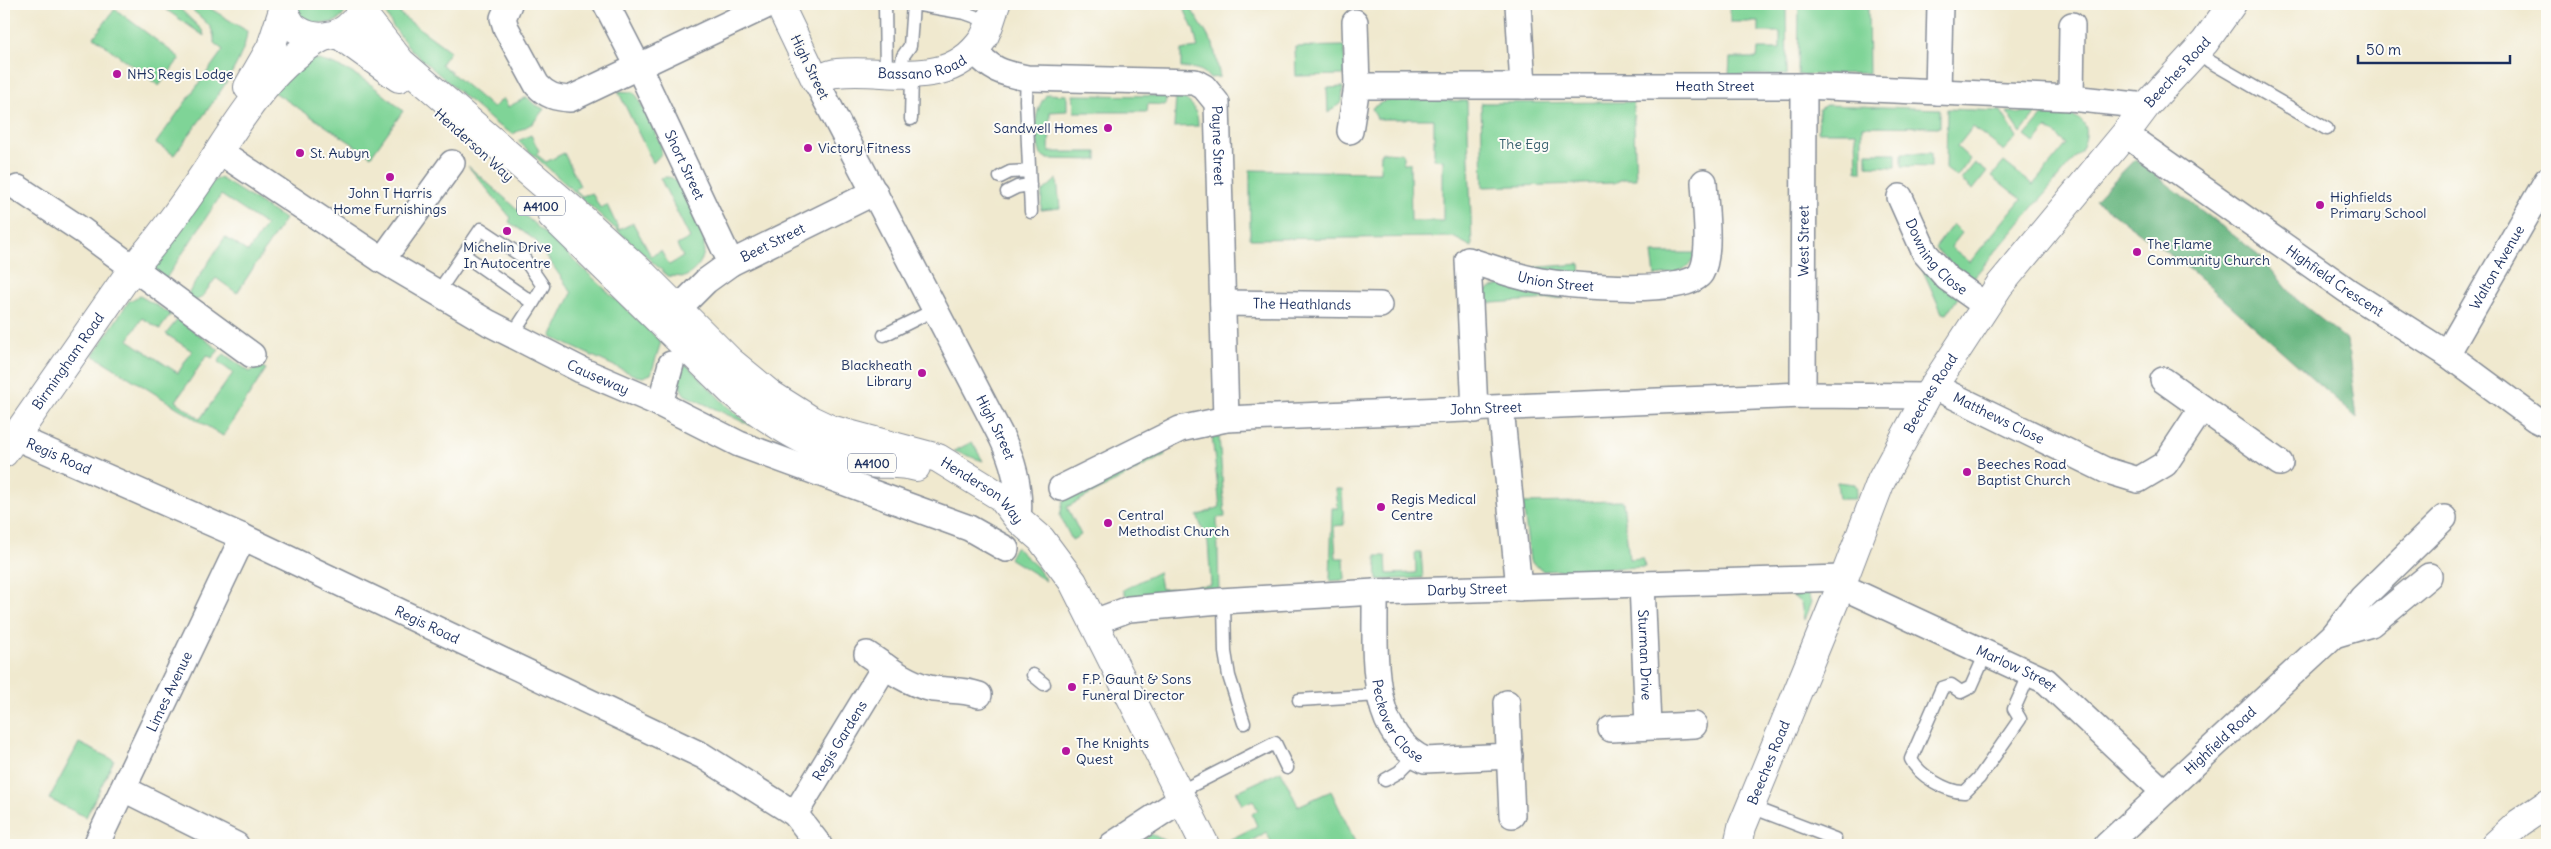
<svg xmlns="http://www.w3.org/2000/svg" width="2551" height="849" font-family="Delius,sans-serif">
<rect width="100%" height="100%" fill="#fdfcf7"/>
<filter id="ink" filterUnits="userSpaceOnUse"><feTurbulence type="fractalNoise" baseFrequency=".02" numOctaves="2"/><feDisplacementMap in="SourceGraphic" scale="10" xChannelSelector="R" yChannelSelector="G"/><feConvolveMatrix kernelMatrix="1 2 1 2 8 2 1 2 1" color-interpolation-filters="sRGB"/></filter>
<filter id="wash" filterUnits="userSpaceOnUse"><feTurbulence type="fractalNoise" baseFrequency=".0096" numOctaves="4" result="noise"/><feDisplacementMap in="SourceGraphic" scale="20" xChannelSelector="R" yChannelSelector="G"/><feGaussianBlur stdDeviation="1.12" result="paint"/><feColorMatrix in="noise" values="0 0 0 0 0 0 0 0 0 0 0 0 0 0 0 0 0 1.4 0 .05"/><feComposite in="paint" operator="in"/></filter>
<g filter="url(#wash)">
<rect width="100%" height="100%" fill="#f0e9cf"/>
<path fill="#7fd497" stroke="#4d827a" d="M158 4H175L203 31 204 36Z
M187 4H203L247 31C246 65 195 126 174 155L156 143 223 50 214 43C216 24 198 18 187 4Z
M293 4H347C344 28 322 24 305 21Z
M381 4H406L400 14 450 51 441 64 493 108 503 98 508 107 527 97 534 104 544 109 533 123 513 134 496 124 411 50 392 25Z
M1182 4H1188L1213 44 1220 77 1209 78C1203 68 1192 68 1181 68V50L1198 48 1194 31Z
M1730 4H1786L1787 75H1729L1730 58H1757L1758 49H1780V32H1759V22H1730Z
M1799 4H1868L1869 73 1798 75Z
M115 9 180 58 159 86 94 37Z
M1344 46 1345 75 1296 76 1295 47Z
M308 58C347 64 374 85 403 111L371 156 274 92Z
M1343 87 1342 102 1328 113 1327 88Z
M618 91 633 92 637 96 661 144V154L653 163Z
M1047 94 1067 95V111L1050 112 1049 152H1097V160L1048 159 1041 155C1034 135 1032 112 1047 94Z
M1073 95 1167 96 1165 105 1148 104 1147 112H1074Z
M1176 96C1192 100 1198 110 1198 126L1174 127Z
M1386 100 1467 101 1472 247 1453 237 1250 239V170L1380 172 1381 152 1403 153V163H1410L1411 221H1443V160L1434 159V119H1377L1372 108Z
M1633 102 1636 179H1623L1614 183 1483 187 1481 103Z
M1826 105 1940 109V127L1862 126V172H1857L1856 132H1818L1819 109Z
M1947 109 2001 111 2017 137 2004 151 1973 127 1957 147 1970 159 1957 177 1946 169Z
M2007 112 2036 113 2021 133Z
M2045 113C2072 114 2098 116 2081 151L1969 283 1935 248 1953 224 1962 233 1951 247 1970 262 2021 199 1992 176 2004 162 2033 185 2067 144 2047 128 2034 143 2025 136Z
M531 135 539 151 536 154 546 162 564 153 580 186 575 189 582 196 592 193 600 208 607 205 619 230 633 223 651 256 661 251 669 265 683 257 677 245 690 238 660 178C666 177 670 176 675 180 687 191 697 222 703 236 707 255 701 267 685 277L668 276 518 141Z
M1867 153H1896V167L1867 166Z
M1902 153H1931V167L1902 166Z
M1975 163 1987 172 1973 190 1961 180Z
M468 166 555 242 661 342 651 374 643 377 636 376 551 337 572 293 535 240 509 222 511 218Z
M220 178 285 219 237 293 216 278 201 298 194 301 186 297 225 237 248 252 266 225 221 195 163 283 153 268 211 182Z
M1057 179 1060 208 1041 210 1042 192Z
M1652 253H1697C1688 272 1674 273 1655 276Z
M1916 255 1959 296 1947 314 1942 313Z
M1580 264 1581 276 1528 268Z
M1503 284 1564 298 1478 304 1487 290Z
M140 296 171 314 160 329 142 318 128 340 178 373 192 351 166 334 178 319 219 350 212 358 207 355 176 401 200 419 233 373 218 362 224 354 250 372 258 365 266 369 223 436 93 355 129 301Z
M686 364 728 407 752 426 685 395C676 384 679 375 686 364Z
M1212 436H1219L1225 517 1217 518 1219 592 1127 597 1123 590 1158 572 1161 589 1211 585 1208 542 1197 516 1220 507Z
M972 442 983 461 954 451Z
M1163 449 1165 455 1067 507 1081 535 1072 540 1060 516 1063 501Z
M1837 482 1855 484 1857 489 1855 499H1839Z
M1336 489H1342L1344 525 1334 526 1336 558H1344L1345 580 1330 581 1332 508H1338Z
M1623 501 1629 559 1642 558 1645 567 1543 571 1530 561 1523 503Z
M1015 547 1037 567 1046 581 1009 558Z
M1415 552H1421L1423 578 1377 580 1376 556H1386L1387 574 1416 573Z
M1787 591 1808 594 1811 602 1804 620 1801 603Z
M79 743 114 760 86 817 49 799Z
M1281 771 1298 806 1331 791 1357 845H1273L1266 832 1245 845H1228L1227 841 1257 826 1252 814 1258 810 1253 800 1242 805 1236 792Z
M1151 834 1174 845H1137Z"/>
<path fill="#67b680" stroke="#41726f" d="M2135 159 2259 255 2296 299 2347 340 2357 418 2193 272 2095 200Z
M2547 499V600C2543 565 2539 534 2547 499Z"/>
</g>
<g filter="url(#ink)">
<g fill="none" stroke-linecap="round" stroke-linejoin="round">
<defs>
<path id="lane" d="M885 4 886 74
M914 4 965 13 990 22
M2197 51 2209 61 2327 129
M900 74 903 56 910 46 913 4
M1027 78 1026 100 1031 212
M911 119 912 74
M1000 177 1010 172 1029 171
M1007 192 1017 187 1030 185
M438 292 481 229 523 257 543 286 533 303 464 255
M513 334 533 303
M884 335 936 309
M1224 601 1225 652 1229 676 1244 723
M1986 653 1971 687 1961 692 1951 685 1942 688 1911 759C1918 775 1948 793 1965 792L1979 778 2020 719 2014 709 2030 673
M1033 675 1044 684
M1299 700 1379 695
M1385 780 1399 772 1415 756
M1179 792 1275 743 1287 768
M1751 807 1835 839"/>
<g id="street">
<path d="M509 4 503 18 506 28 537 85C547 96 556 98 570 99L770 4"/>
<path id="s1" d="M606 4 638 66 731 263"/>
<path d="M1518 4 1523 86"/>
<path id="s2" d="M973 50C992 70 1001 73 1027 78L1195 82 1204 87 1217 103 1226 419"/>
<path id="s3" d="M816 81 1002 438C1014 463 1021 490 1018 519"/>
<path id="s4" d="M1357 86H1804L2071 98 2146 106"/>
<path d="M1938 92 1940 4"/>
<path d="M2071 98 2072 25"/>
<path d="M1350 131 1357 86 1355 22"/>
<path id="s5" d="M2125 134 2348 291 2447 354 2535 419 2547 425"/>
<path id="s6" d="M219 151 382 260 489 323 581 370 660 404 739 444 969 528 1006 549"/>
<path d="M18 188 83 231 252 355"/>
<path id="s7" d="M1900 197 1925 253 1947 278 1985 305"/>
<path d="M382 260 452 163"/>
<path id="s8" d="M1223 303 1380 305"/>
<path id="s9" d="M681 328 675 320 678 309 706 281 731 263 875 192"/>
<path id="s10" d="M2447 354 2547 180"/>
<path d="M2163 380 2280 463"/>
<path id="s11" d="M1935 387 2105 470 2138 480 2165 464 2202 408"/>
<path id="s12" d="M1803 395 1804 86"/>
<path d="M660 404 671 364"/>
<path d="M1501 408 1519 588"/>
<path id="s13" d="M1475 410 1468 260C1494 268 1521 279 1548 282 1575 286 1687 296 1701 273 1712 254 1705 205 1704 182"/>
<path id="s14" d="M4 432 243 537 703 756 795 814 819 845"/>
<path id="s15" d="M1061 488 1180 429 1226 419 1803 395 1927 396"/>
<path id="s16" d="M1642 584 1648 726"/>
<path id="s17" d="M1841 586 2046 681 2164 792"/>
<path id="s18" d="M1375 592C1376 645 1366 734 1425 760L1510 756"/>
<path id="s19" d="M1094 622 1129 609 1220 601 1375 592 1843 578"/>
<path d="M2334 635 2371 624 2429 576"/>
<path d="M867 654C886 667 907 683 929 688 948 692 959 688 979 695"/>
<path d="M1507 703 1512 815"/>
<path d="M1611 729 1694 725"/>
<path d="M124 789 236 845"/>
<path id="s20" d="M795 814 885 666"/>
<path id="s21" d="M96 845 243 537"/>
<path d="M1112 845 1182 799"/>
<path id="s22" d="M2107 845 2334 635 2362 598 2444 518"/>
</g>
<g id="secondary">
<path id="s23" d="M779 4 816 81C822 78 830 73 837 73 888 67 947 92 983 39 989 29 992 15 996 4"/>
<path d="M248 87 271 47 284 7"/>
<path id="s24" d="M4 453 133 268C160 238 184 204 206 171 239 121 270 66 323 37"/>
<path id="s25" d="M1738 845 1742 827 1841 586 1881 481 1927 396 1999 286 2125 134 2146 106 2205 42 2232 4"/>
<path d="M2495 845 2519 823 2547 804"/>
</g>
<g id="primary">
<path d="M283 4C285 13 289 25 298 30 315 41 339 38 352 23"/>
<path id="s26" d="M359 9 401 62 574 211 642 273 730 361 770 394 811 420 830 429 938 458 1001 497 1018 519 1041 539 1073 582 1205 845"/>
<path d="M338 34 399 78"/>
<path d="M552 216 732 392C771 423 819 455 870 463 886 465 900 462 916 467"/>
</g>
</defs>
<use href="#lane" stroke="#868c96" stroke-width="15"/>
<use href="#street" stroke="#868c96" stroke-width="28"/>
<use href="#secondary" stroke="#868c96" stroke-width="30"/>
<use href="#primary" stroke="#868c96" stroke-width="30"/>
<use href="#lane" stroke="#fff" stroke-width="12"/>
<use href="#street" stroke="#fff" stroke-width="25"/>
<use href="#secondary" stroke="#fff" stroke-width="28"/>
<use href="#primary" stroke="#fff" stroke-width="28"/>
</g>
</g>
<g fill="#b5179e" stroke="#fdfcf7" stroke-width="2">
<circle cx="117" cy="74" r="5"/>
<circle cx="1108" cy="128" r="5"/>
<circle cx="808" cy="148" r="5"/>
<circle cx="300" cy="153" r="5"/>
<circle cx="390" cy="177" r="5"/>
<circle cx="2320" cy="205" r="5"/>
<circle cx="507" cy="231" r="5"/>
<circle cx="2137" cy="252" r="5"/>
<circle cx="922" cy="373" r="5"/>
<circle cx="1967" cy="472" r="5"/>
<circle cx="1381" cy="507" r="5"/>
<circle cx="1108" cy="523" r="5"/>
<circle cx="1072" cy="687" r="5"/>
<circle cx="1066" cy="751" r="5"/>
</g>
<g text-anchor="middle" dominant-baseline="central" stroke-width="4" stroke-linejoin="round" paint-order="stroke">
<g fill="#fdfcf7" stroke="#5f6c8c" stroke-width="1">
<rect x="517" y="196.5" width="48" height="19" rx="4"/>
<rect x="848" y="453.5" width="48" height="19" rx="4"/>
</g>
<g font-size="12" font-weight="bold" fill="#1b2f5e">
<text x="541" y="206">A4100</text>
<text x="872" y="463">A4100</text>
</g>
<g font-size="14" fill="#1b2f5e" stroke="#fdfcf7">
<text stroke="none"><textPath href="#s23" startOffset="194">Bassano Road</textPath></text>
<text transform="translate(810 67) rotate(64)">High Street</text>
<text stroke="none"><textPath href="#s25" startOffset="898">Beeches Road</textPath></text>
<text stroke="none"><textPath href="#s4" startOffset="358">Heath Street</textPath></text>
<text transform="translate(474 145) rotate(42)">Henderson Way</text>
<text stroke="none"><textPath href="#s2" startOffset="304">Payne Street</textPath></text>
<text stroke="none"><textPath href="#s1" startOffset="179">Short Street</textPath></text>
<text stroke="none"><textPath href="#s12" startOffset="154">West Street</textPath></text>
<text stroke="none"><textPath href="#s9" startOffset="138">Beet Street</textPath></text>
<text stroke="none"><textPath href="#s7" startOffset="71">Downing Close</textPath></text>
<text stroke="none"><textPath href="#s10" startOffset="100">Walton Avenue</textPath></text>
<text stroke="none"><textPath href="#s13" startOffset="241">Union Street</textPath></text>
<text stroke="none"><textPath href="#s5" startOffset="256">Highfield Crescent</textPath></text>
<text stroke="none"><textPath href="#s8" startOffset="79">The Heathlands</textPath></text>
<text stroke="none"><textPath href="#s24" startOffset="112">Birmingham Road</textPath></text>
<text stroke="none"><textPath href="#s6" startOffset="442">Causeway</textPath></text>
<text stroke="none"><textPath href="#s25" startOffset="492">Beeches Road</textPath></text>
<text stroke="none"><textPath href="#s15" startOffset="440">John Street</textPath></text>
<text stroke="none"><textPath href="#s11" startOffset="71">Matthews Close</textPath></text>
<text stroke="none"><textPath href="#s3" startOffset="390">High Street</textPath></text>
<text stroke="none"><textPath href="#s14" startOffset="60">Regis Road</textPath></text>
<text stroke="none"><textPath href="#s26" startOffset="801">Henderson Way</textPath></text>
<text stroke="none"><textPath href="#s19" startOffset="376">Darby Street</textPath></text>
<text stroke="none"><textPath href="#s14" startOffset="465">Regis Road</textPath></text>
<text stroke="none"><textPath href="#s16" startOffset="71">Sturman Drive</textPath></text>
<text stroke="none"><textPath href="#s17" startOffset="194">Marlow Street</textPath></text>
<text stroke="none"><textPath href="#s21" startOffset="170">Limes Avenue</textPath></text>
<text stroke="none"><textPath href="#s18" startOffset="135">Peckover Close</textPath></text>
<text stroke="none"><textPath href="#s20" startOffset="86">Regis Gardens</textPath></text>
<text stroke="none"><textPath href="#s22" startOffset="154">Highfield Road</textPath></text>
<text stroke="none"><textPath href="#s25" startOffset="88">Beeches Road</textPath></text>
</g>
<g font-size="14" fill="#1b2f5e" stroke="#fdfcf7" text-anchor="start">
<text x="127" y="74">NHS Regis Lodge</text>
<text x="1098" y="128" text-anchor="end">Sandwell Homes</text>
<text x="818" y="148">Victory Fitness</text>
<text x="310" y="153">St. Aubyn</text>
<text x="390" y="193" text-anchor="middle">John T Harris<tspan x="390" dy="16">Home Furnishings</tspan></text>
<text x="2330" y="197">Highfields<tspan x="2330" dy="16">Primary School</tspan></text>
<text x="2147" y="244">The Flame<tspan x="2147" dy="16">Community Church</tspan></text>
<text x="507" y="247" text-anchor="middle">Michelin Drive<tspan x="507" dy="16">In Autocentre</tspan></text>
<text x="912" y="365" text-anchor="end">Blackheath<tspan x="912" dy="16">Library</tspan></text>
<text x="1977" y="464">Beeches Road<tspan x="1977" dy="16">Baptist Church</tspan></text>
<text x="1391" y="499">Regis Medical<tspan x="1391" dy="16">Centre</tspan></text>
<text x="1118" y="515">Central<tspan x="1118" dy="16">Methodist Church</tspan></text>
<text x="1082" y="679">F.P. Gaunt &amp; Sons<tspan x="1082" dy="16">Funeral Director</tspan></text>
<text x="1076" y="743">The Knights<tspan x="1076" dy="16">Quest</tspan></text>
</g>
<g font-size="14" fill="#39616f" stroke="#fdfcf7">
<text x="1524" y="144">The Egg</text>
</g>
</g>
<rect width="2551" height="849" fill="none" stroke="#fdfcf7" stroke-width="20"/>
<path d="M2358 55v8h152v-8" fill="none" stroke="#1b2f5e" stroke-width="2.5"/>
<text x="2366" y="55" font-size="15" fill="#1b2f5e" stroke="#fdfcf7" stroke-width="4" paint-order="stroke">50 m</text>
</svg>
